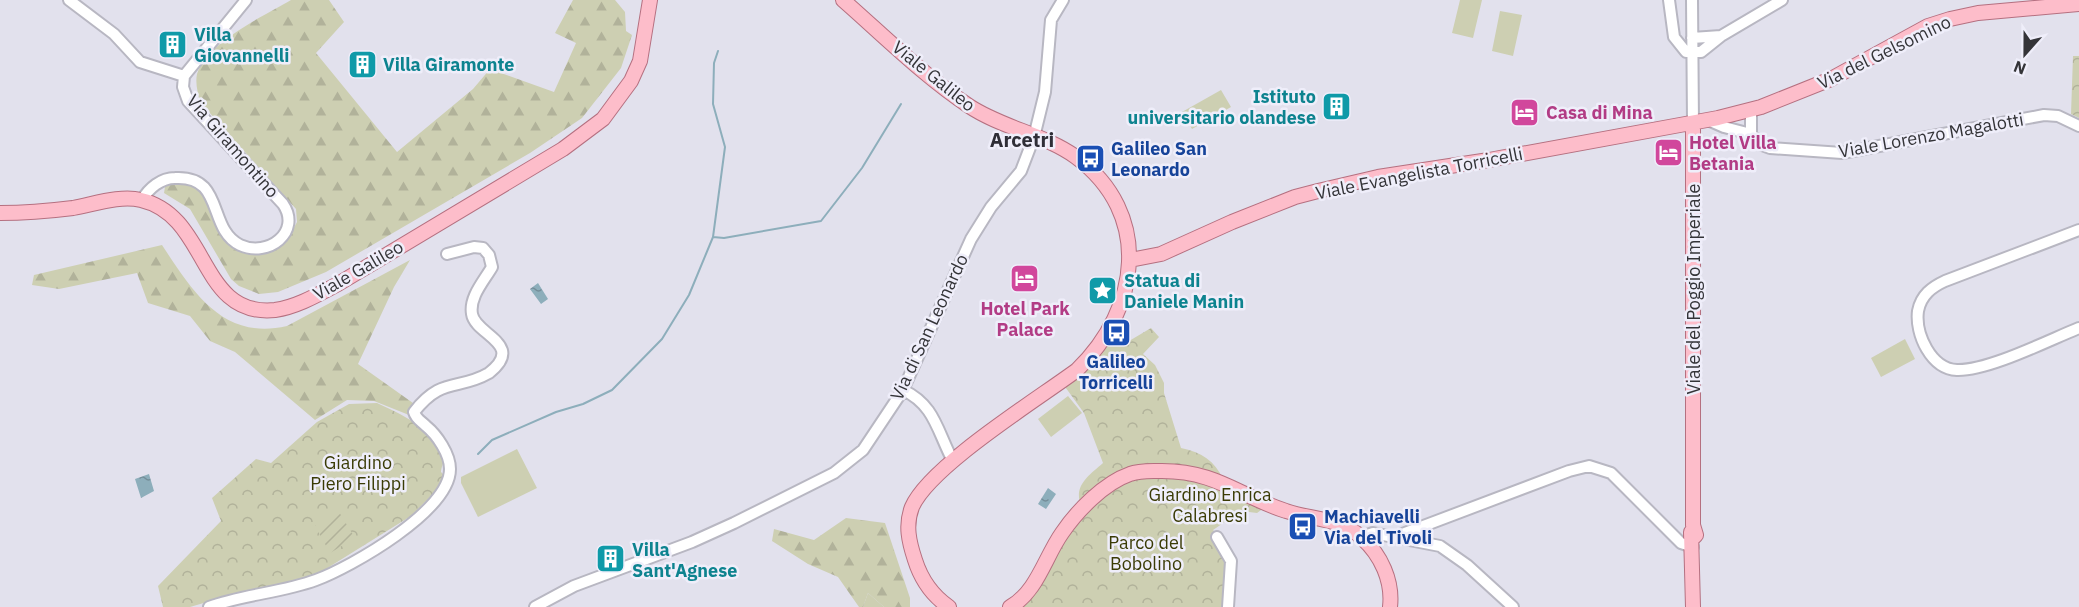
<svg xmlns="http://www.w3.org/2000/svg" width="2079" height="607" font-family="'IBM Plex Sans',sans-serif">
<defs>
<pattern id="forest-firs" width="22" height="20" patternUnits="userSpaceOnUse" patternTransform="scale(1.5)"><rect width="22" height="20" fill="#cdcfb2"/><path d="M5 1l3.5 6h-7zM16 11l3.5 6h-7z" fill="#b1b29a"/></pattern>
<pattern id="park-crowns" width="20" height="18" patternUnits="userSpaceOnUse" patternTransform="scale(1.5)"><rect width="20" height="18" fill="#cdcfb2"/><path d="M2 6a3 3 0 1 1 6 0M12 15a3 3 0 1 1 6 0" fill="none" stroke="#b1b29a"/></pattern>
<pattern id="garden-furrows" width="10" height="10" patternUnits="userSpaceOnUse" patternTransform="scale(1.5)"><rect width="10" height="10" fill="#cdcfb2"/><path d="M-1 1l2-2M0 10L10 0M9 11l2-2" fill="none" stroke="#b1b29a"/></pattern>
<pattern id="water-ripples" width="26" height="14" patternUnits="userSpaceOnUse" patternTransform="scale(1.5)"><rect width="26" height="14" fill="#8daebb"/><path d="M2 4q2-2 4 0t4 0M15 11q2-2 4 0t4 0" fill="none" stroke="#748e99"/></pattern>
</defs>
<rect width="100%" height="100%" fill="#e2e1ed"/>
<path fill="#cdcfb2" d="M1460 0H1482L1473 38 1452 33Z
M1500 11 1522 15 1513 56 1492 51Z
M1221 90 1231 107 1192 129 1182 112Z
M1905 339 1915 359 1881 377 1871 358Z
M1068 396 1082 413 1051 437 1038 419Z
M517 449 537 488 478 517 461 483V477Z
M868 593 884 607H863Z"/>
<path fill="url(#forest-firs)" d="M291 0H329L344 22 316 53 397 152 473 89 490 69 554 92 576 43 555 33 573 0H615L625 12 626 31 632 35 621 68 582 118 530 153 326 272 278 292 259 294 239 286 231 279 190 209 164 193 165 187 171 182 190 185 206 195 220 228 255 253 268 252 288 239 297 222 296 209 200 102C198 93 195 84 197 74 207 42 264 16 291 0Z
M162 245C193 292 223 341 287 326L410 260 394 287 358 364 420 408 414 417 374 401 347 400 315 420 235 352 210 341 190 316 148 303 137 273 59 289 32 285 34 275Z
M846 518 885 523 910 598V607H884L868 593 863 607H859L838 577 808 564 772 541 774 529 814 540Z"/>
<path fill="url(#park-crowns)" d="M2073 56H2079V118L2071 114Z
M1151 328 1159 337 1143 354 1155 365 1164 383V393L1181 448C1201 452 1215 461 1223 479L1155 467 1082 507C1072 487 1088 476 1103 463L1084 413 1063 384 1107 342 1124 344Z
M377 403C395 411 445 434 444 459 444 462 441 468 441 472L444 475 434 493 411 516 313 577 231 595 190 607H163L158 586 221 521 212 498 256 459 271 463 317 422 349 404Z
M1188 476 1264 508 1257 513 1241 511 1213 530C1235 549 1239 579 1233 607H1023L1071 527 1100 500 1128 478Z"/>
<path fill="url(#garden-furrows)" d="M339 512 355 538 330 553 315 526Z"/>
<path fill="url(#water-ripples)" d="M538 283 548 299 541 304 530 289Z
M149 474 154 491 141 498 135 479Z
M1048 488 1056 494 1046 509 1038 504Z"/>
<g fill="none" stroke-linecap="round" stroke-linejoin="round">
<path stroke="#8daebb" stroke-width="2" d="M713 237 724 238 821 221 862 168 901 104
M478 454 492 440 556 412 583 404 612 390 662 339 689 295 713 237 725 147 713 104 714 63 718 51"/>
<defs>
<path id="minor" d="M69 0 114 34 140 62 184 76
M1669 0 1674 37 1686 52H1701L1721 36 1782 0
M1692 0 1693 123
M1692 38 1721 36
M184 76 246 0
M1708 120 1724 127 1751 134 1762 145 1770 148 1842 153 2044 115 2058 116 2079 126
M1751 134V110
M142 200C149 188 161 178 175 178 225 175 207 229 240 245 268 258 302 232 283 204L188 101 183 87 184 76
M2079 230 1945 281C1932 287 1921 295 1918 311 1915 334 1931 369 1957 370 1988 371 2049 340 2079 328
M903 390C935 405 937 431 953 461
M1397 536 1569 471 1589 466 1611 473 1681 543 1693 547
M1217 537 1231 561 1228 607
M1361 537 1373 533 1440 546 1467 565 1513 607
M209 607C244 594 281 593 316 580 351 567 450 511 450 469 450 454 437 435 426 426 421 421 416 419 414 412 442 376 458 391 489 373 526 344 475 335 472 314 469 297 484 281 492 267L489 255 483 248 474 247 447 254
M535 607 574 586 692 542 734 523 834 473 863 450 903 390 971 239 991 207 1021 171 1034 137 1045 92 1051 20 1063 0"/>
<path id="major" d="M843 0C884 36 924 76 969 106 1002 128 1044 134 1076 157 1153 214 1140 309 1077 370 1038 399 930 466 912 507 905 525 909 542 915 560 921 579 933 596 949 607
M0 213C25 213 49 211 73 208 95 204 120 195 141 200 210 216 198 318 275 310 297 307 319 294 338 284L563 149 603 119 631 81 640 61 650 0
M1130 260 1161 254 1232 222 1295 197 1318 191 1378 177 1489 160 1718 118 1761 107 1831 79 1928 26 1950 19 1978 13 2079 4
M1691 532 1693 607
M1693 538 1696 535 1693 525V123
M1010 607C1037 592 1045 557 1062 533 1077 511 1104 483 1130 474 1140 470 1151 471 1162 471 1216 471 1239 496 1286 511 1312 520 1340 517 1362 538 1381 555 1393 581 1390 607"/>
</defs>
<use href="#minor" stroke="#b8b7c2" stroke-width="14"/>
<use href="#major" stroke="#b57080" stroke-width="16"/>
<use href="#minor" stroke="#fff" stroke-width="10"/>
<use href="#major" stroke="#fdbdca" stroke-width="14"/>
</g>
<defs>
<symbol id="building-square" viewBox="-11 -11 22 22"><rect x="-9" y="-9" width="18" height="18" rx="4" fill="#0f9aa8" stroke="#efeefa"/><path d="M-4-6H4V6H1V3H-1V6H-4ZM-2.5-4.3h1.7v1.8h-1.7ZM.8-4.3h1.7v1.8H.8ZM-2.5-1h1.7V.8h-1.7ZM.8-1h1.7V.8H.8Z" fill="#fff"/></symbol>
<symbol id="hotel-square" viewBox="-11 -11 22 22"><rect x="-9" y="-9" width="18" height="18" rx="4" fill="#d1479c" stroke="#efeefa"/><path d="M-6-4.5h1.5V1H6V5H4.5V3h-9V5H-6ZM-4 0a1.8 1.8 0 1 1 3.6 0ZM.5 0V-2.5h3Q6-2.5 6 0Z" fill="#fff"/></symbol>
<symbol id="bus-square" viewBox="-11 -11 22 22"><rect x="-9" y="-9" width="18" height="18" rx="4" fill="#1a4fb4" stroke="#efeefa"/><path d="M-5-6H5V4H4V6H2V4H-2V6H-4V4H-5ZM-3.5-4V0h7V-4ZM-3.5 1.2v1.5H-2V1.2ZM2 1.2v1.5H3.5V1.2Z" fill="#fff"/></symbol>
<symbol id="sight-square" viewBox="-11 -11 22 22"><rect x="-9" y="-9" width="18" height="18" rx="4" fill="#0f9aa8" stroke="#efeefa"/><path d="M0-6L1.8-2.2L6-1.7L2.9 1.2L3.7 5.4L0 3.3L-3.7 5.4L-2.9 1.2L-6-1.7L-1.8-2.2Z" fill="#fff"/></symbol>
</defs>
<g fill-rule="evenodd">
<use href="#building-square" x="156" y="28" width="33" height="33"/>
<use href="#building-square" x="346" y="48" width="33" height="33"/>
<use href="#building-square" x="1320" y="90" width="33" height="33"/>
<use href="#hotel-square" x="1508" y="96" width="33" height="33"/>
<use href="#hotel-square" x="1652" y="136" width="33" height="33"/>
<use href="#bus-square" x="1074" y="142" width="33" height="33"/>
<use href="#hotel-square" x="1008" y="262" width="33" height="33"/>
<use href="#sight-square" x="1086" y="274" width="33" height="33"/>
<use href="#bus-square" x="1100" y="316" width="33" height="33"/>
<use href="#bus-square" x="1286" y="510" width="33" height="33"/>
<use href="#building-square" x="594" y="542" width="33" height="33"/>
</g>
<g text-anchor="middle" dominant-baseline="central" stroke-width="5" stroke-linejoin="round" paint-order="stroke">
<g font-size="18" font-weight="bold" fill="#0d838f" stroke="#efeefa" text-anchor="start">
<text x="194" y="34">Villa<tspan x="194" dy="21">Giovannelli</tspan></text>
<text x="383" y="64">Villa Giramonte</text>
<text x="1316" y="96" text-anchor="end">Istituto<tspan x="1316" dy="21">universitario olandese</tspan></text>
<text x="1124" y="280">Statua di<tspan x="1124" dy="21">Daniele Manin</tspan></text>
<text x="632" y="549">Villa<tspan x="632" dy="21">Sant'Agnese</tspan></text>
</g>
<g font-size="18" fill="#343438" stroke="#efeefa">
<text transform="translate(1884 52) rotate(-26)">Via del Gelsomino</text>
<text transform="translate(934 76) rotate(39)">Viale Galileo</text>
<text transform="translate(1931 135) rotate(-10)">Viale Lorenzo Magalotti</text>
<text transform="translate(233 146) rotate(49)">Via Giramontino</text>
<text transform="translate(1419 173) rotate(-11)">Viale Evangelista Torricelli</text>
<text transform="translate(358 270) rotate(-30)">Viale Galileo</text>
<text transform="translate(1693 289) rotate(-90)">Viale del Poggio Imperiale</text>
<text transform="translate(929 327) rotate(-65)">Via di San Leonardo</text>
</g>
<g font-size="18" font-weight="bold" fill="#b23c85" stroke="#efeefa" text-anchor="start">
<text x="1546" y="112">Casa di Mina</text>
<text x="1689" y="142">Hotel Villa<tspan x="1689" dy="21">Betania</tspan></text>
<text x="1025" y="308" text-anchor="middle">Hotel Park<tspan x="1025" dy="21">Palace</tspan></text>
</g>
<g font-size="18" font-weight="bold" fill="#164399" stroke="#efeefa" text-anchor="start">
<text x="1111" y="148">Galileo San<tspan x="1111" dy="21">Leonardo</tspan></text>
<text x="1116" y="361" text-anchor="middle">Galileo<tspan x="1116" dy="21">Torricelli</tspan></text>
<text x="1324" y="516">Machiavelli<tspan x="1324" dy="21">Via del Tivoli</tspan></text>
</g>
<g font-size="18" fill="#3a3b05" stroke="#efeefa">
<text x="358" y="462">Giardino<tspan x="358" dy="21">Piero Filippi</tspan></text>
<text x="1210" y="494">Giardino Enrica<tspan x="1210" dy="21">Calabresi</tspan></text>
<text x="1146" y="542">Parco del<tspan x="1146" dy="21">Bobolino</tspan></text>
</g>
<g font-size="20" font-weight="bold" fill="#2f2e37" stroke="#efeefa">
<text x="1022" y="139">Arcetri</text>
</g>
</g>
<g transform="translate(2025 54) rotate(201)" stroke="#efeefa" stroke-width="4.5" paint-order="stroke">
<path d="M0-4.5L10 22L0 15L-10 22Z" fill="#343438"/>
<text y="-9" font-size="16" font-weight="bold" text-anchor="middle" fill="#343438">N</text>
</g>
</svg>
